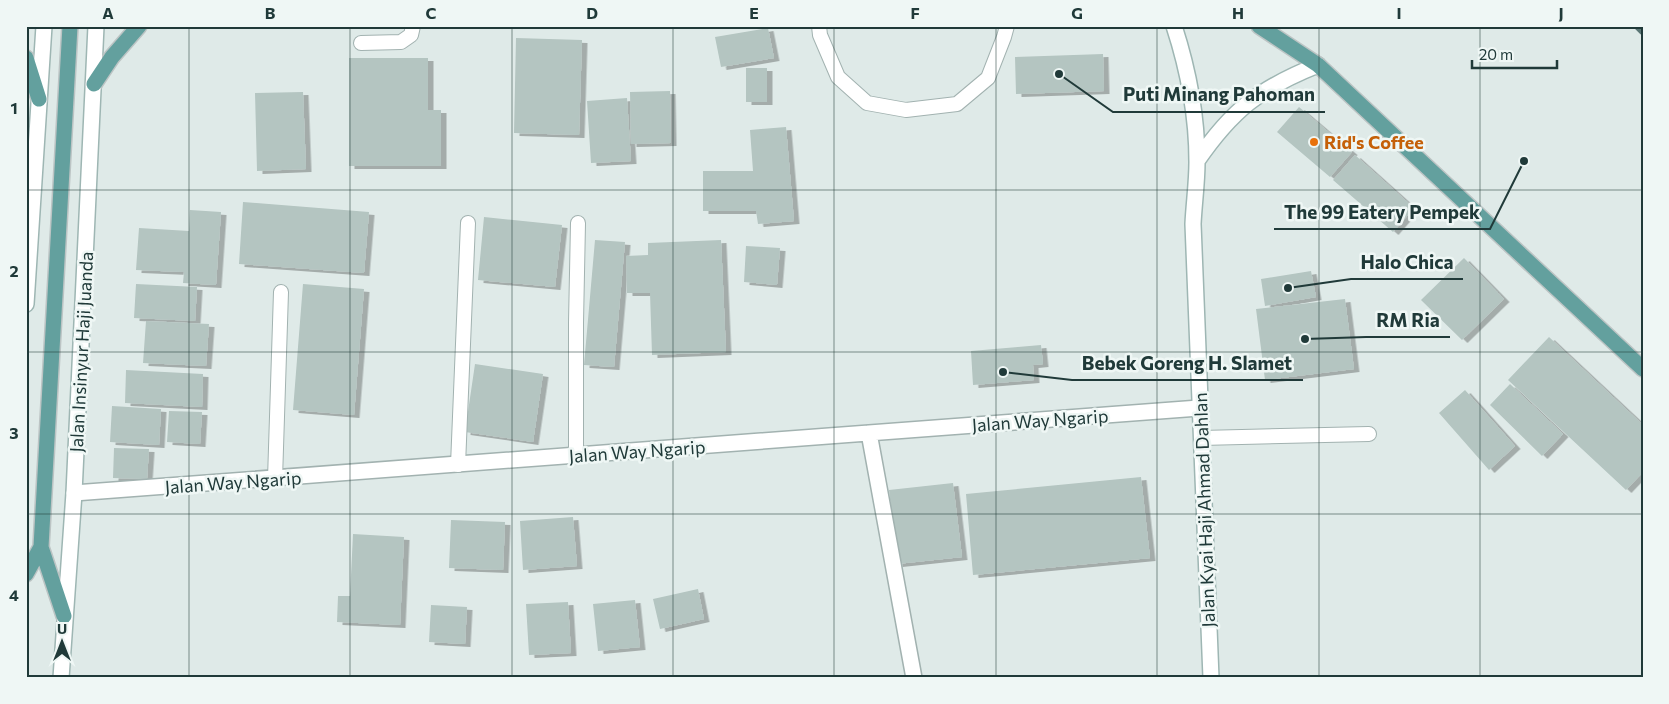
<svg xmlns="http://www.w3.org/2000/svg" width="1669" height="704" font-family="Commissioner,sans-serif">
<defs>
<filter id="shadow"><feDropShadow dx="5.5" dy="3" stdDeviation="0" flood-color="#0004"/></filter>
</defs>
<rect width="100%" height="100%" fill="#dfeae8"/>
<path fill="#b4c5c1" filter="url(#shadow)" d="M768 28 774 58 721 67 715 37Z
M516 38 582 40 579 135 514 133Z
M1103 54 1104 91 1016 94 1015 57Z
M349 58H428V110H441V166H349Z
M746 68H767V102H746Z
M670 91 671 143 631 144 630 92Z
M303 92 306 169 257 171 255 93Z
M627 98 631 161 591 163 587 101Z
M1299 107 1352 152 1330 177 1277 132Z
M786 127 794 221 758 224 756 211H703V171H753L750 130Z
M1355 155 1414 208 1393 232 1333 180Z
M243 202 369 212 364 273 239 264Z
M190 210 221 212 216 285 183 283 184 272 136 270 139 228 189 231Z
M484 217 562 225 555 287 478 280Z
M595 240 625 242 614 367 584 365Z
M721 240 726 352 652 355 650 293H627L626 256 648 255V243Z
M746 246 780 248 777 285 744 282Z
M1464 258 1504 299 1462 340 1421 300Z
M1311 271 1316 297 1265 306 1261 279Z
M136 284 197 287 195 321 134 318Z
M303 284 364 289 354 415 293 410Z
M1345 299 1354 369 1265 380 1256 309Z
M146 321 209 324 206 366 143 363Z
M1549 337 1643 425V472L1626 490 1508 380Z
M1041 345 1043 364 1033 365 1034 380 973 385 971 351Z
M475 364 543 374 533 442 465 432Z
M126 370 203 374 202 407 125 403Z
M1510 384 1563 434 1542 456 1490 405Z
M1465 390 1515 446 1489 470 1439 413Z
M112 406 161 409 159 445 110 442Z
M169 411 202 412 200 444 167 442Z
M114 448 149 449 147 479 113 478Z
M1141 477 1150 558 973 575 966 494Z
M953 483 962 557 897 564 889 490Z
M573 517 577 566 523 570 520 521Z
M451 520 505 522 503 570 449 568Z
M353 534 404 537 400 625 337 622 338 596H350Z
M698 589 704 619 660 629 653 599Z
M635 600 640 647 598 651 593 604Z
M568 602 571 653 529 655 526 604Z
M431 605 467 607 465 644 429 642Z"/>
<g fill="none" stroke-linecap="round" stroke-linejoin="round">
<defs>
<path id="lane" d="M819 26 820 35 838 77 867 103 906 110 957 104 988 78 1004 37 1007 26
M361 43 401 42 411 35 413 26
M1201 438 1369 434
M576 456V323L578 223
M458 465 468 223
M275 479 281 292"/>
<path id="street" d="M869 433 914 678
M74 493 1199 408"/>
<path id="secondary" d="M1174 26C1188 69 1197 117 1197 162 1197 183 1194 203 1193 224L1211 678
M1197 161C1232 110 1260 88 1318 65
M26 304 44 26
M61 678 74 493 96 26"/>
<path id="primary" d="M1259 26 1318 65 1643 369
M26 58 39 99
M94 84 112 57 139 26
M26 574 41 547
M64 616 41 547 70 26"/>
</defs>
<use href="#lane" stroke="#a2b2b0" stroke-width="16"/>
<use href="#street" stroke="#a2b2b0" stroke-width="18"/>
<use href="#secondary" stroke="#9eb6b3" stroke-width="18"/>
<use href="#primary" stroke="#bcc4c4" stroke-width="18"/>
<use href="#lane" stroke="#fff" stroke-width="14"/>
<use href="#street" stroke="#fff" stroke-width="15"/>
<use href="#secondary" stroke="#fff" stroke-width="15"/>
<use href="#primary" stroke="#63a09e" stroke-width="15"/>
<path stroke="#5a7675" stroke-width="4" stroke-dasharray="10 5" stroke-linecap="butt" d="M1635 26 1643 34"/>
</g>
<path fill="none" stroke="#203a39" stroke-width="1" stroke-opacity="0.55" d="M189 26V678M350 26V678M512 26V678M673 26V678M834 26V678M996 26V678M1157 26V678M1319 26V678M1480 26V678M26 190H1643M26 352H1643M26 514H1643"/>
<circle fill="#e8710a" stroke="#eff7f5" stroke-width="2" cx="1314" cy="142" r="5"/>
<g text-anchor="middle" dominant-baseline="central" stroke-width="5" stroke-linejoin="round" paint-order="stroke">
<g font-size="18" font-weight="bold" fill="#c56008" stroke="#eff7f5" text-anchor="start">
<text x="1324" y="142">Rid's Coffee</text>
</g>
<g font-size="18" fill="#203a39" stroke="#eff7f5">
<text transform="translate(81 352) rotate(-87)">Jalan Insinyur Haji Juanda</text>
<text transform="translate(1040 420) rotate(-4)">Jalan Way Ngarip</text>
<text transform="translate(637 451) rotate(-4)">Jalan Way Ngarip</text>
<text transform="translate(233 482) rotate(-4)">Jalan Way Ngarip</text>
<text transform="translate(1204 510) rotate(-92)">Jalan Kyai Haji Ahmad Dahlan</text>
</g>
</g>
<path fill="none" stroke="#203a39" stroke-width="2" d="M1059 74L1113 112H1325M1524 161L1490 229H1274M1288 288L1351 279H1463M1305 339L1366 337H1450M1003 372L1072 380H1303"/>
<g fill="#203a39" stroke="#eff7f5" stroke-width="2">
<circle cx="1059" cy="74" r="5"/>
<circle cx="1524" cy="161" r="5"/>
<circle cx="1288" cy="288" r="5"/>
<circle cx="1305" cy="339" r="5"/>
<circle cx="1003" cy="372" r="5"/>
</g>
<g font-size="19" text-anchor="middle" font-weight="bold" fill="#203a39" stroke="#eff7f5" stroke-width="5" stroke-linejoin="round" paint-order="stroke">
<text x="1219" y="101">Puti Minang Pahoman</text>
<text x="1382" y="219">The 99 Eatery Pempek</text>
<text x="1407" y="269">Halo Chica</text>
<text x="1408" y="327">RM Ria</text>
<text x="1187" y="370">Bebek Goreng H. Slamet</text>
</g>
<rect width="1669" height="704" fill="none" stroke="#eff7f5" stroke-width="55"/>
<g transform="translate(62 642)" stroke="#eff7f5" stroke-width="4" paint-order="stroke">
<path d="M0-4L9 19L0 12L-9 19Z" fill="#203a39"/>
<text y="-8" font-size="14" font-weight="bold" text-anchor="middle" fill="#203a39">U</text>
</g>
<path d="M1472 60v8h85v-8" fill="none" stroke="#203a39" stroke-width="2.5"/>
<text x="1479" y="60" font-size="15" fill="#203a39" stroke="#eff7f5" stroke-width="4" paint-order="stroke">20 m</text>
<rect x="28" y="28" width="1614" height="648" fill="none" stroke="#203a39" stroke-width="2"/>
<g font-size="16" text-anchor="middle" font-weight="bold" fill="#203a39">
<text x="108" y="19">A</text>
<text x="270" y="19">B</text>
<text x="431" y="19">C</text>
<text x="592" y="19">D</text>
<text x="754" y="19">E</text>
<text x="915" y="19">F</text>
<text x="1077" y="19">G</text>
<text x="1238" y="19">H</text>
<text x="1399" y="19">I</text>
<text x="1561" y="19">J</text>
<text x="14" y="114">1</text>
<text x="14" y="277">2</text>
<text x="14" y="439">3</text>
<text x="14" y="601">4</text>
</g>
</svg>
